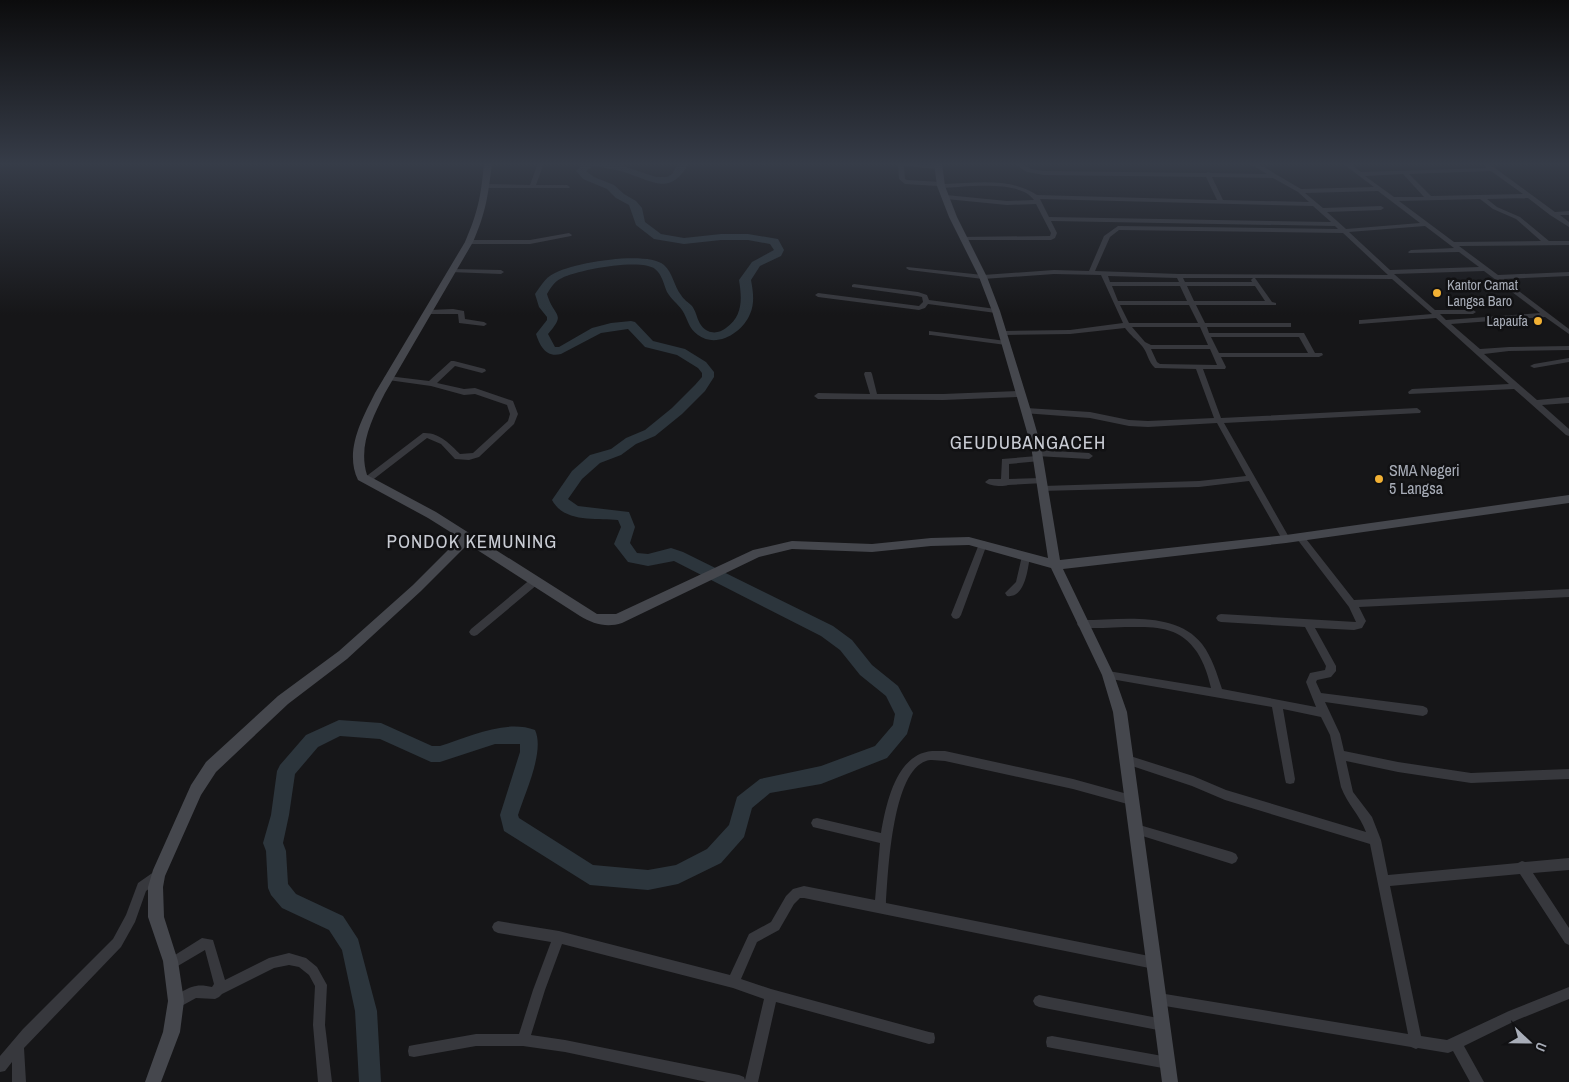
<svg xmlns="http://www.w3.org/2000/svg" width="1569" height="1082" font-family="'Archivo Narrow',sans-serif">
<rect width="100%" height="100%" fill="#161618"/>
<g fill="none" stroke-linecap="round" stroke-linejoin="round">
<path fill="#2c353c" fill-rule="evenodd" d="M583 163H614L656 177H667L672 174 679 163H689C670 197 653 181 624 172 614 169 604 168 593 166L586 171 594 177 614 185 624 194 636 201 642 208 645 222 661 234 684 238 721 234H748L778 239 784 250 781 256 760 266 751 280C753 291 755 303 750 314 743 332 717 349 698 335 688 328 688 319 682 310 678 304 671 299 667 292 664 285 662 274 655 269 641 258 578 270 562 278 555 281 551 287 547 294 554 318 567 312 548 334L555 347H559L592 328 611 323 631 321 635 322 653 341 685 349 706 362 714 372V377L705 391 682 414 655 436 636 444 621 455 600 463 582 479 568 499 578 506 629 512 635 527 630 543 637 553 648 554 671 548 683 552 833 626 852 640 872 665 898 686 913 713 907 734 887 758 821 784 770 793 752 808 744 837 721 863 678 884 648 890 590 885 504 831 500 815 520 752V744H495L440 762H431L380 739 340 736 318 747 295 774 289 815 283 843 286 851 288 884 296 894 343 916 358 939 377 1011 381 1082H359L355 1011 342 950 329 930 282 908 271 895 268 888 266 851 263 843 271 815 277 771 280 765 306 735 339 720 381 723 432 746H440C468 737 506 719 535 730 545 751 525 793 518 815L519 818 593 865 648 870 676 865 707 849 729 825 737 797 760 779 821 766 875 746 893 725 895 714 886 696 860 675 840 650 821 636 674 561 648 566 628 562 614 544 621 527 618 520C597 518 564 523 552 500L572 471 590 455 611 449 626 438 645 430 672 408 695 385 702 377V373L698 368 677 355 645 347 628 329 601 333 561 354C546 358 540 346 536 334L547 320V317L539 307 535 294C540 287 545 278 553 274 571 263 647 250 664 265 673 273 674 286 681 295 684 300 688 302 692 306 698 314 697 326 708 331 714 334 721 332 726 328 743 316 742 299 739 280L752 262 774 250 770 244 748 240H721L684 244 654 239 636 225 629 205 616 198 607 189 583 179 576 171Z"/>
<path fill="#37383d" fill-rule="evenodd" d="M538 163H544L536 185H567L570 187 569 188H485L482 186 485 184 530 185Z
M887 163 937 165 940 167 937 169 904 166 905 179 907 180 941 182 944 184C975 183 1010 177 1037 195L1217 200 1206 177 1044 175 1027 172 1013 163H1021L1031 169 1044 171 1206 173 1208 172 1211 173 1267 174 1249 163H1257L1301 189 1374 187 1342 163H1349L1361 172 1487 168 1481 163H1488L1555 212 1569 211V215H1560L1569 222V227L1550 215 1528 198 1487 199 1497 207 1520 217 1549 241H1569V245L1459 246 1498 275 1569 272V276L1503 279 1569 329V334L1545 317 1451 324 1480 349 1509 347 1569 346V350L1509 351 1484 354 1537 400 1569 397V403L1542 405 1569 429V436L1566 435 1514 389 1409 394 1408 392 1412 389 1509 384 1436 318 1359 324V320H1361L1432 314 1392 279 1255 278 1272 302 1276 303V305H1196L1205 323H1291V327H1207L1209 333H1304L1315 353H1322L1323 355 1319 357H1221L1226 367 1225 369H1203L1221 418 1417 408 1421 411 1420 413 1224 423 1290 539 1289 541H1283L1249 481 1199 487 1040 491 1039 489 1040 487 1043 486 1199 481 1246 476 1217 423 1148 427 1129 426 1090 418 1023 413 1022 411 1023 409 1026 408 1090 412 1129 420 1148 421 1214 418 1196 369 1155 368C1148 362 1148 353 1142 346 1136 339 1131 336 1125 328L1070 334 1003 335 999 333 1003 331 1070 330 1123 323 1101 275 1054 274 983 279 909 270 906 268 907 267 983 275 1054 270 1089 271 1104 236 1118 226 1338 229 1335 226 1051 221 1057 233 1055 238 1051 240H962L960 239V237L1050 236 1051 233 1036 204 1007 205 946 199 943 197 946 195 1007 201 1034 200C1020 179 964 187 941 188L938 186 905 184 899 179 898 165ZM1491 171 1523 194 1431 196 1409 174ZM1403 174 1424 197H1394L1365 176ZM1212 177 1273 178 1298 192 1309 202 1223 200ZM1378 191 1420 223 1346 229 1327 212 1381 210 1384 208 1381 206 1323 208 1305 193ZM1040 199 1313 206 1331 222 1049 217ZM1480 199 1493 209 1516 219 1541 241 1454 242 1399 201ZM1425 226 1454 248 1411 250 1408 252 1409 253 1459 252 1479 267 1390 270 1349 232ZM1119 230 1343 233 1388 275 1179 274 1095 271 1110 237ZM1484 271 1540 313 1446 320 1440 314H1473L1476 312 1473 310H1435L1394 274ZM1108 276 1177 278 1179 282H1110ZM1183 278H1253L1251 280 1252 282H1185ZM1112 286H1180L1187 301H1118ZM1187 286H1255L1265 301H1194ZM1120 305H1189L1198 323H1129ZM1132 327H1200L1208 345H1151L1145 342ZM1211 337H1299L1308 353H1219ZM1151 349H1210L1217 365 1160 364 1157 362Z
M569 233 572 235 571 236 530 244H469L466 242 469 240H530Z
M452 269 501 270 504 272 501 274 450 272V270Z
M854 284 918 292 927 295 929 300 996 309 999 311 996 313 928 304 925 308 919 310 818 297 815 295 818 293 919 306 923 302 922 297 917 296 852 287V285Z
M453 309 464 311 465 319 484 322 487 324 484 326 459 323 458 314H429L426 312 429 310Z
M929 331 1006 341 1010 343 1006 345 931 335H929Z
M1569 358V362L1534 368 1530 366 1534 364Z
M451 361H454L485 369 486 371 482 373 455 366 437 383 464 389 475 388 513 401 518 414 514 424 479 457 469 460 455 459 441 444 427 438 370 482H364L363 480 364 478 423 433C439 432 450 444 460 454L473 453 508 421 510 414 507 405 475 394 464 395 431 386 388 380 384 378 388 376 429 381Z
M865 372H871L872 374 877 394H943L1021 391 1025 394 1021 397 943 400 818 399 814 396 818 393 870 394 864 374Z
M1036 450 1089 453 1093 456 1089 459 1036 456 1032 453Z
M1037 456 1040 457 1041 459 1040 461 1009 464V479L1041 478 1044 479 1045 481 1044 483 1008 485C1003 487 989 486 985 482L989 479H1001L1002 459Z
M1300 534 1303 535 1354 600 1569 589V597L1359 607 1366 621 1362 628 1354 630 1315 628 1336 666V671L1331 677 1317 680 1316 682 1321 693 1423 706 1427 708 1428 711 1427 714 1423 716 1325 702 1340 734 1344 751 1398 762 1471 773 1569 769V779L1471 783 1398 772 1346 761 1353 792 1372 817 1381 840 1388 875 1518 863 1522 861 1525 862 1569 858V870L1533 873 1569 928V945L1565 943 1520 874 1390 886 1421 1036 1447 1040 1509 1011 1569 987V999L1517 1020 1464 1046 1484 1082H1470L1453 1051 1448 1053 1418 1048 1416 1049 1411 1047 1159 1005 1155 1003 1153 999 1155 995 1159 993 1408 1034 1370 844 1225 800 1192 786 1123 763 1122 760 1123 757 1127 755 1193 776 1226 790 1366 832C1360 815 1347 804 1341 787L1330 735 1321 717 1283 709 1295 779 1294 783 1290 784 1286 783 1285 779 1272 707 1105 678 1103 675 1105 672 1108 671 1211 688C1208 675 1204 663 1197 652 1179 625 1153 627 1125 627 1110 628 1096 628 1082 628L1079 627 1077 624 1079 621 1082 620C1120 620 1176 610 1202 644 1212 657 1217 674 1222 689L1316 707 1306 682 1310 673 1325 670 1326 666 1305 627 1221 622 1218 621 1216 618 1218 615 1221 614 1356 622 1349 607 1297 539 1296 537 1297 535Z
M983 541 986 542 987 544 961 615 959 618 956 619 953 618 951 615 979 544 980 542Z
M1026 553 1029 554 1030 556C1028 568 1025 599 1007 596L1005 593 1016 582 1022 556 1023 554Z
M535 577 538 578 540 581 538 584 477 635 474 636 471 635 469 632 471 629 532 578Z
M932 751H945L1073 779 1131 795 1135 796 1136 800 1135 804 1131 805 1073 789 945 761C939 761 931 759 926 761 892 772 888 873 886 903L1154 957 1158 959 1160 963 1158 967 1154 969 804 898H800L794 904 779 930 757 942 741 979 771 989 929 1032 934 1033 935 1038 934 1043 929 1044 776 1002 758 1082H707L565 1052 523 1046H476L414 1057 409 1056 408 1051 409 1046 414 1045 476 1034H519L533 990 551 942 498 933 494 931 492 927 494 923 498 921 559 931 730 975 749 934 771 922 786 896 793 889 804 886 875 900 880 843 817 828 813 827 811 823 813 819 817 818 881 833C886 804 896 754 932 751ZM562 944 733 988 764 999 745 1080 744 1077 739 1075 565 1040 531 1035 545 990Z
M1136 824 1232 852 1236 854 1238 858 1236 862 1232 864 1136 834 1132 833 1130 829 1132 825Z
M158 869 162 871 164 875 162 879 146 891 135 922 121 947 24 1048 26 1082H12V1062L5 1071 0 1072V1056L23 1029 113 939 126 915 138 883Z
M202 938 213 940 225 980 269 958 289 953 306 958 317 967 327 985 325 1025 332 1082H318L313 1025 315 986 309 975 299 967 289 965 274 968 222 994 219 997 215 999 196 998 176 1009 172 1007 170 1003C173 996 188 987 196 986 201 985 207 986 212 987L214 984 205 950 171 970 167 968 165 964 167 960Z
M1039 995 1163 1019 1167 1021 1169 1025 1167 1029 1163 1031 1039 1007 1035 1005 1033 1001 1035 997Z
M1052 1036 1168 1057 1173 1058 1174 1063 1173 1068 1168 1069 1052 1048 1047 1047 1046 1042 1047 1037Z"/>
<path fill="#45474d" fill-rule="evenodd" d="M484 163H492C488 196 486 212 473 242L385 393C372 419 358 446 367 475L436 512 597 614H616L753 550 792 541 872 544 931 538 969 537 1048 558 1031 446 1021 411 992 311 979 277 949 217 937 186 934 163H942L945 186 957 217 987 277 1000 311 1031 411 1041 446 1060 560 1286 535 1569 495V503L1286 543 1063 569 1114 675 1127 712 1178 1082H1162L1113 712 1102 675 1051 568 969 545 931 546 872 552 792 549 759 557 622 623C607 628 593 624 580 616L468 544 421 591 347 659 288 704 216 772 201 795 165 876 163 887 164 917 178 961 184 1001 180 1032 161 1082H145L163 1032 168 1001 163 961 148 917V887L153 870 191 785 206 762 278 696 339 651 413 585 460 538 428 518 358 480C344 451 362 419 375 393L465 242C478 212 481 196 484 163Z"/>
</g>
<linearGradient id="sky" x2="0" y2="1"><stop stop-color="#0c0c0d"/><stop offset="0.52" stop-color="#363c48"/><stop offset="1" stop-color="#363c48" stop-opacity="0"/></linearGradient>
<rect width="1569" height="315" fill="url(#sky)"/>
<g fill="#f2b134" stroke="#111113" stroke-width="2">
<circle cx="1437" cy="293" r="5"/>
<circle cx="1538" cy="321" r="5"/>
<circle cx="1379" cy="479" r="5"/>
</g>
<g text-anchor="middle" dominant-baseline="central" stroke-width="5" stroke-linejoin="round" paint-order="stroke">
<g font-size="14" fill="#a8adb8" stroke="#111113" text-anchor="start">
<text x="1447" y="285">Kantor Camat<tspan x="1447" dy="16">Langsa Baro</tspan></text>
<text x="1528" y="321" text-anchor="end">Lapaufa</text>
</g>
<g font-size="16" fill="#a8adb8" stroke="#111113" text-anchor="start">
<text x="1389" y="470">SMA Negeri<tspan x="1389" dy="18">5 Langsa</tspan></text>
</g>
<g font-size="19" letter-spacing="1" fill="#c9ccd4" stroke="#111113">
<text x="1028" y="442">GEUDUBANGACEH</text>
<text x="472" y="541">PONDOK KEMUNING</text>
</g>
</g>
<g transform="translate(1529 1042) rotate(112)" stroke="#111113" stroke-width="4" paint-order="stroke">
<path d="M0-4L9 19L0 12L-9 19Z" fill="#a8adb8"/>
<text y="-8" font-size="14" font-weight="bold" text-anchor="middle" fill="#a8adb8">U</text>
</g>
</svg>
